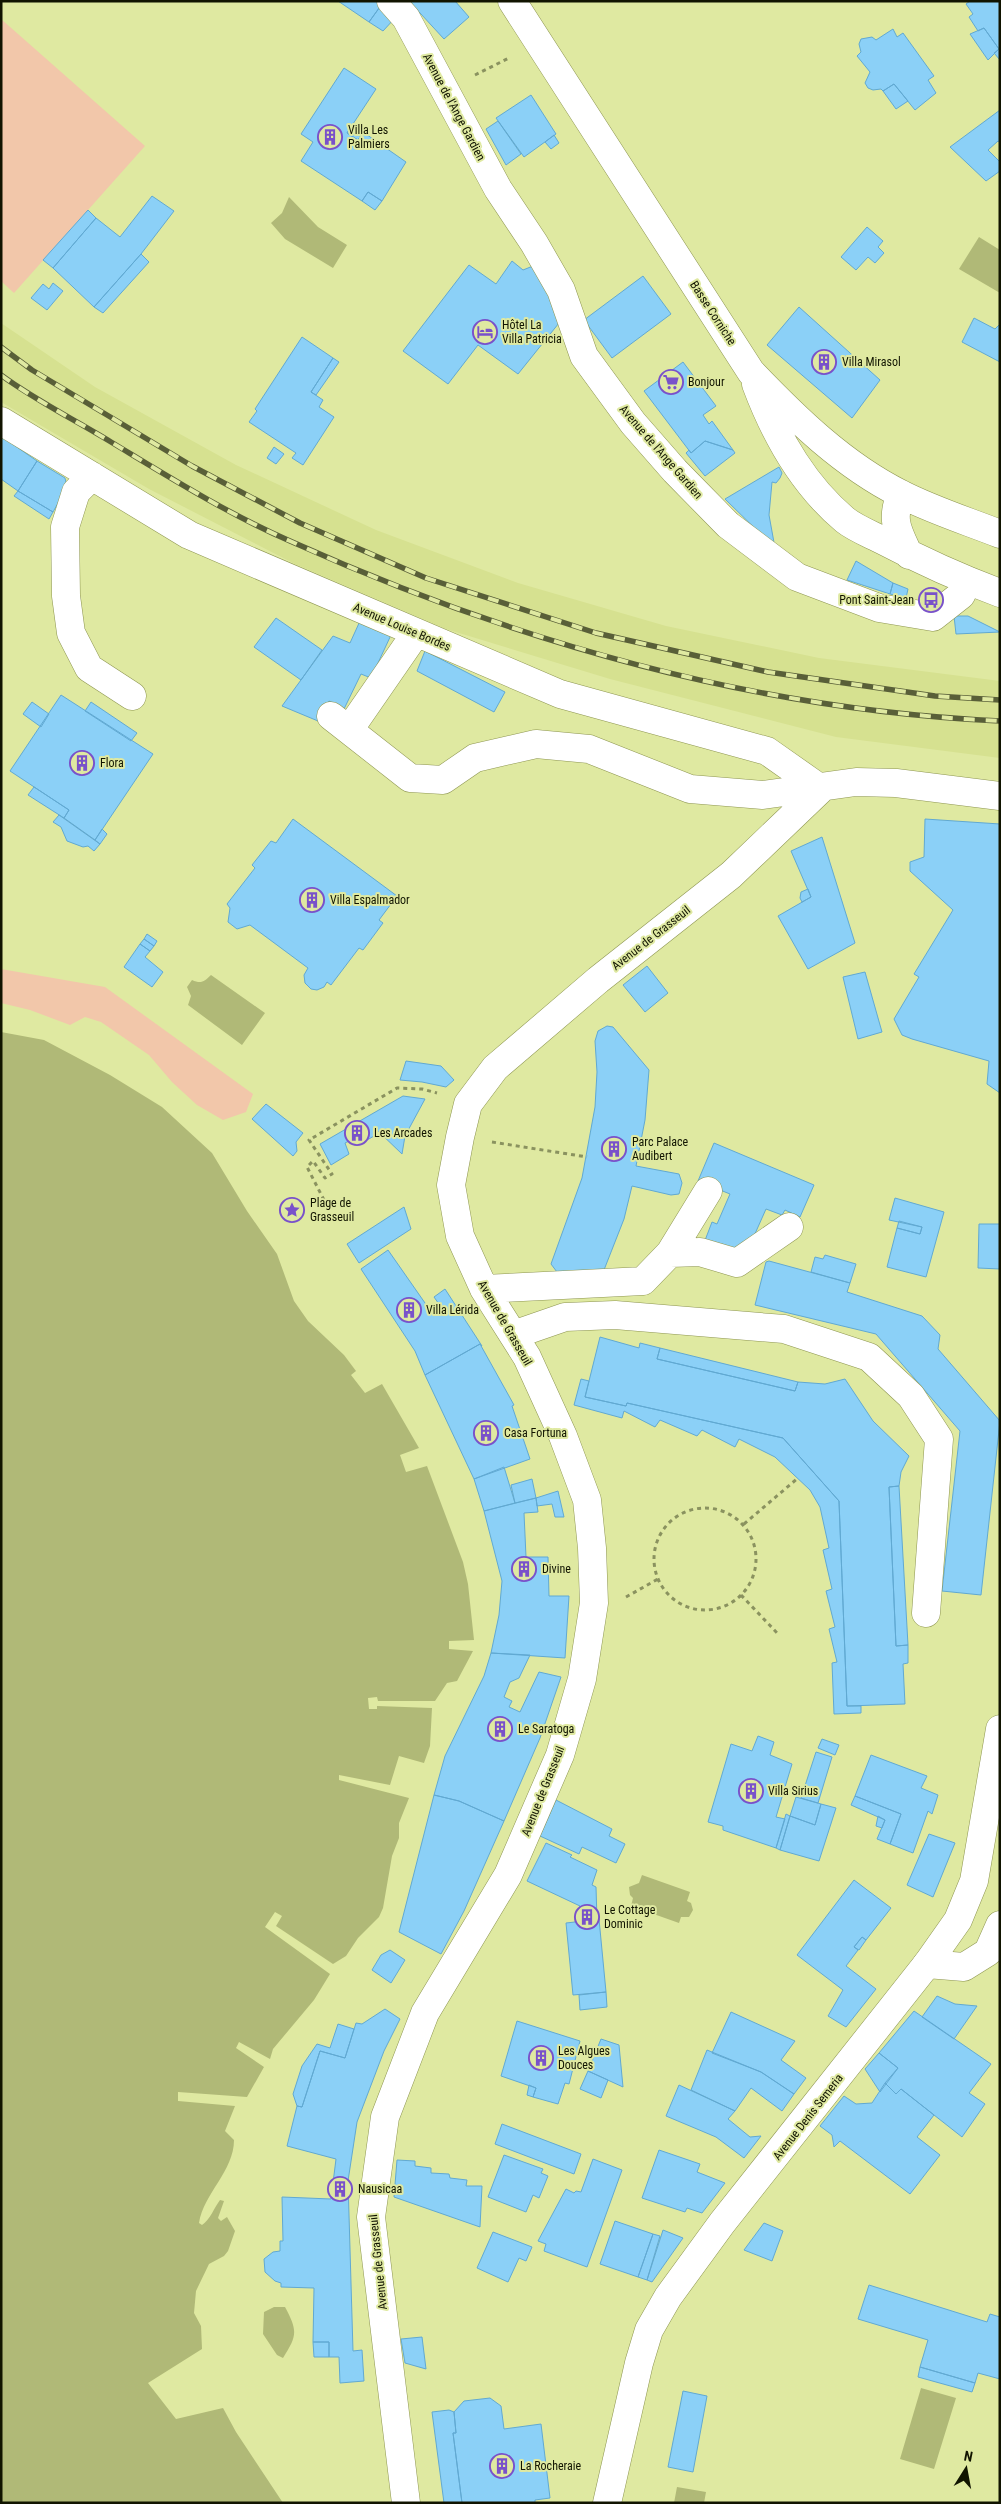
<svg xmlns="http://www.w3.org/2000/svg" width="1001" height="2504" font-family="'Roboto Condensed',sans-serif">
<rect width="100%" height="100%" fill="#dfe9a1"/>
<path fill="#d6e190" d="M1 323 95 387 236 465 376 530 518 583 666 626 819 658 1000 681V758L836 737 610 679 446 629 295 564 149 489 1 402Z"/>
<path fill="#f2c7aa" d="M1 19 145 146 14 293 1 281Z
M1 969 105 987 253 1094 246 1112 223 1120 197 1105 172 1082 149 1055 101 1022 85 1017 70 1025 30 1010 1 1003Z"/>
<path fill="#b0b977" d="M289 197 318 227 347 245 333 268 285 239 271 223 282 213Z
M979 237 1000 250V293L959 269Z
M211 975 265 1013 242 1045 188 1005 191 996 187 987 192 980C201 984 204 982 211 975Z
M1 1032 44 1040 110 1075 162 1107 212 1153 247 1211 277 1254 294 1301 308 1321 344 1355 356 1371 351 1375 365 1393 382 1384 419 1448 400 1455 406 1472 427 1466 463 1562 468 1584 474 1640 449 1641V1649L473 1651 457 1681 447 1683 435 1701H378L377 1697 368 1698 369 1709H377V1706L432 1708 430 1746 424 1763 399 1756 390 1785 339 1775V1780L409 1798 399 1823V1838L392 1856 383 1908 379 1917 358 1938 346 1956 333 1964 276 1926 282 1916 275 1912 265 1927 330 1974 314 2000 273 2049 270 2059 239 2042 236 2048 264 2067 247 2097 178 2092V2101L235 2106 225 2131 234 2140C234 2171 204 2193 199 2223L202 2225C210 2220 214 2208 220 2200L224 2201 218 2218 221 2221 227 2217 235 2231 228 2251 224 2256 209 2264 196 2291 194 2313 201 2326 202 2349 148 2383 176 2419 223 2408 236 2432 283 2503H1Z
M642 1875 690 1892 687 1901 691 1903 693 1910 689 1917H681L679 1923 631 1906 633 1898 630 1895 629 1887 639 1883Z
M274 2307H285C298 2331 297 2336 283 2358L277 2355 263 2334 264 2312Z
M921 2388 956 2398 934 2469 900 2459Z
M677 2487 706 2492 704 2503H674Z"/>
<path fill="#8bd0f7" stroke="#61a9d2" d="M338 1H379L382 4 369 22Z
M409 1H455L469 17 444 39Z
M970 1H1000V60L994 53 999 49 984 28 978 31 969 17 973 14 966 4Z
M382 4 395 18 383 31 369 22Z
M984 28 999 49 988 60 970 34Z
M893 29 897 37 903 33 934 76 928 80 936 93 915 110 894 84 883 91 881 89 873 90 868 88 865 83 870 72 857 56 861 52 859 44 861 39 872 37 876 40Z
M344 68 376 89 347 133 358 140 363 132 406 162 382 201 368 192 362 201 301 161 313 142 301 134Z
M894 84 908 101 896 109 883 91Z
M531 95 556 134 524 157 496 118Z
M1000 110V142L998 141 988 150 1000 162V171L986 181 950 147Z
M498 121 521 154 506 165 486 129Z
M352 126 363 132 358 140 347 133Z
M554 135 559 143 551 149 545 142Z
M368 192 382 201 375 210 362 201Z
M152 196 174 211 141 254 94 307 53 268 96 218 120 237Z
M88 210 96 218 53 268 43 260Z
M867 227 883 241 878 247 884 253 875 263 868 257 856 270 841 257Z
M141 254 149 262 103 313 94 307Z
M512 261 523 270 538 264 563 318 518 374 478 345 448 384 403 351 469 265 496 284Z
M643 276 671 314 612 358 584 320Z
M53 283 63 291 47 310 31 298 43 284 49 289Z
M799 307 880 380 852 418 767 345Z
M974 318 995 329 1000 324V362L962 342Z
M302 337 333 358 311 392 323 400 319 407 334 417 303 465 292 458 296 453 249 422 257 411 255 409Z
M333 358 339 362 316 395 311 392Z
M683 362 716 406 703 415 709 424 712 421 733 450 705 441 691 453 644 391Z
M1 436 37 461 18 491 1 479Z
M705 441 733 450 735 453 705 476 686 453 689 450 691 453Z
M274 447 284 454 276 464 267 458Z
M37 461 65 478 67 487 53 512 18 491Z
M779 467 782 473 780 478 776 483 772 482 769 515 775 548 725 499Z
M18 491 53 512 49 519 14 496Z
M856 561 893 583 890 594 847 580Z
M893 583 908 589 906 598 890 594Z
M954 616H968L1000 632 956 634Z
M276 618 322 650 301 680 254 647Z
M360 621 391 635 371 678 361 674 344 709 329 701 318 721 282 706 333 636 350 643Z
M425 651 505 692 494 712 417 671Z
M61 695 153 754 95 840 64 818 69 810 10 771Z
M32 702 49 714 41 727 23 714Z
M91 702 137 733 131 741 85 711Z
M34 787 69 810 64 818 28 795Z
M59 815 100 844 94 851 88 846 83 847 67 841 61 827 53 822Z
M293 819 397 896 379 920 383 923 363 950 359 948 331 985 327 982 324 987 317 990 311 989 305 983 304 975 308 968 250 925 237 929 228 922 230 908 227 904 255 868 252 865 271 841 276 843Z
M925 819 1000 824V1093L987 1084 989 1061 912 1039 902 1035 894 1019 919 977 914 974 953 910 910 871V862L924 857Z
M102 829 107 834 100 844 95 840Z
M822 837 855 943 808 969 778 916 811 897 791 851Z
M808 889 811 897 802 902 800 898 801 892Z
M147 934 157 941 154 946 144 939Z
M144 939 154 946 150 951 140 944Z
M140 944 150 951 145 957 163 972 152 987 124 967Z
M647 966 668 993 645 1012 623 985Z
M865 972 882 1032 858 1039 843 977Z
M607 1026 613 1027 649 1070 645 1120 636 1166 679 1174 682 1183 679 1194 671 1195 632 1186 624 1219 602 1275 560 1276 551 1264 582 1178 595 1107 597 1072 595 1041 598 1031Z
M406 1061 441 1066 454 1080 446 1087 422 1082 400 1080Z
M403 1096 425 1099 405 1136 402 1154 377 1130 374 1136 367 1140 357 1137 345 1143 349 1154 331 1165 320 1144Z
M266 1104 303 1133 296 1142 297 1151 293 1156 252 1119Z
M714 1143 814 1185 800 1217 785 1210 782 1215 766 1209 754 1236 730 1253 704 1243 712 1222 717 1224 730 1194 698 1181Z
M895 1198 944 1212 926 1277 887 1267 897 1228 920 1234 922 1227 889 1220Z
M404 1207 411 1229 359 1263 347 1244Z
M899 1221 922 1227 920 1234 897 1228Z
M979 1224H1000V1269L978 1268Z
M388 1250 432 1313 441 1307 434 1297 445 1289 482 1346 480 1344 425 1375 415 1351 361 1269Z
M825 1255 856 1264 850 1283 811 1272 815 1257 823 1259Z
M769 1261 850 1283 847 1292 922 1316 940 1335 938 1349 1000 1421 981 1595 942 1591 960 1431 876 1334 755 1305 766 1262Z
M600 1337 639 1348 640 1343 660 1348 657 1359 795 1391 798 1382 825 1384 845 1379 873 1421 909 1456 901 1472 899 1486 889 1487 896 1646 908 1645V1663L903 1664 905 1704 847 1706 839 1501 783 1438 627 1403 626 1406 585 1397Z
M480 1344 514 1405 512 1406 530 1459 474 1479 425 1375Z
M660 1348 798 1382 795 1391 657 1359Z
M581 1379 589 1381 585 1397 626 1406 627 1403 783 1438 839 1501 847 1706H861V1713L834 1714 832 1663 837 1662 829 1629 835 1627 826 1591 832 1589 823 1550 829 1548 820 1507 810 1490 775 1457 739 1439 735 1447 702 1430 697 1436 660 1420 655 1427 624 1411 622 1418 574 1405Z
M504 1467 515 1503 484 1511 474 1479Z
M532 1479 536 1498 515 1503 511 1485Z
M899 1486 908 1645 896 1646 889 1487Z
M558 1491 564 1517H555L552 1504 537 1506 536 1498Z
M536 1498 538 1512 524 1513 526 1557H548L549 1596H569L565 1658 491 1653 499 1615 502 1581 484 1511Z
M491 1653 530 1655 519 1678 510 1682 504 1697 512 1701 509 1707 520 1712 539 1672 561 1677 540 1738 504 1821 459 1801 434 1795 445 1756 484 1676Z
M758 1736 774 1742 770 1755 792 1764 776 1817 785 1819 776 1848 723 1830V1826L708 1822 731 1744 752 1751Z
M822 1739 839 1745 835 1755 818 1748Z
M816 1752 832 1757 818 1803 801 1798Z
M871 1755 927 1776 921 1788 938 1795 932 1814 928 1811 913 1853 890 1844 901 1814 855 1796Z
M434 1795 459 1801 504 1821 464 1911 441 1954 399 1932Z
M855 1796 901 1814 890 1844 877 1839 885 1820 851 1805Z
M796 1797 821 1804 815 1825 790 1816Z
M556 1800 612 1829 609 1836 625 1844 616 1863 582 1847 579 1854 540 1836Z
M821 1804 836 1808 819 1861 780 1850 790 1816 815 1825Z
M786 1814 790 1816 780 1850 776 1848Z
M878 1816 885 1820 882 1828 876 1826Z
M929 1834 955 1843 933 1897 907 1885Z
M546 1843 572 1855 570 1857 597 1870 592 1885 596 1887 597 1920 599 1919 606 1992 573 1995 566 1923 575 1922 580 1906 527 1881Z
M854 1880 891 1908 866 1940 862 1937 854 1947 858 1950 846 1966 876 1989 846 2027 828 2016 843 1990 797 1955Z
M862 1937 866 1940 859 1950 854 1947Z
M390 1950 405 1960 391 1983 372 1970 381 1955Z
M606 1992 607 2007 580 2010 579 1995Z
M937 1996 955 2004 977 2006 954 2039 922 2017Z
M385 2009 400 2019 384 2051 357 2122 348 2181 353 2351 362 2350 364 2381 340 2383 339 2357H329V2342H313L314 2288 281 2287V2283L275 2281 265 2272 264 2259 273 2252 280 2251V2241H283L282 2197 331 2199 336 2159 287 2146 297 2106 302 2107 320 2051 345 2058 356 2023 362 2024Z
M914 2011 991 2064 969 2093 985 2104 962 2137 901 2089 896 2094 885 2083 898 2068 879 2053Z
M731 2012 795 2041 781 2060 806 2078 794 2094 761 2072 712 2053Z
M517 2021 580 2041 569 2084 565 2083 558 2104 533 2097 536 2088 501 2076Z
M338 2024 354 2029 345 2058 320 2051 302 2107 297 2106 293 2094 302 2066 317 2044 330 2048Z
M601 2039 619 2045 623 2087 588 2071Z
M707 2050 761 2072 794 2094 782 2111 751 2088 735 2111 691 2090Z
M879 2053 898 2068 880 2092 865 2069Z
M588 2071 608 2080 601 2098 580 2089Z
M885 2083 896 2094 901 2089 934 2115 917 2137 940 2155 910 2194 840 2141 834 2147 832 2135 820 2126 844 2096 856 2104 872 2103Z
M529 2085 536 2088 533 2097 527 2095Z
M679 2085 735 2111 728 2119 750 2137 761 2136 744 2158 716 2137 666 2116Z
M502 2124 581 2154 574 2174 495 2144Z
M659 2150 700 2164 697 2172 725 2183 702 2213 687 2208 685 2212 642 2198Z
M504 2155 543 2169 541 2173 548 2176 539 2198 533 2195 526 2212 488 2197Z
M593 2159 622 2170 587 2267 544 2251 546 2244 538 2241 566 2189 574 2193 576 2191 581 2192Z
M397 2160 415 2161V2166L431 2168V2173L449 2174 450 2178 467 2180 466 2186H482L480 2227 394 2197Z
M615 2221 653 2234 638 2277 600 2264Z
M764 2223 783 2231 772 2261 744 2250Z
M663 2230 683 2238 652 2282 647 2280Z
M493 2232 532 2247 526 2261 519 2258 508 2282 477 2268Z
M653 2234 660 2236 647 2280 638 2277Z
M869 2285 987 2322 990 2314 1000 2317V2379L978 2373 975 2383 920 2367 928 2340 858 2319Z
M422 2337 426 2369 405 2363 401 2339Z
M313 2342H329V2357H314Z
M920 2367 975 2383 972 2392 918 2377Z
M683 2391 707 2396 693 2472 668 2467Z
M490 2398 501 2406 504 2429 541 2424 550 2498 535 2500V2503H462L453 2433H456L454 2412 464 2401Z
M449 2410 454 2412 456 2433H453L462 2503H444L432 2412Z"/>
<g fill="none" stroke-linecap="round" stroke-linejoin="round">
<defs>
<path id="minor" d="M391 1 406 18 498 189 534 243 561 290 584 356 633 423 675 471 728 525 797 577 879 608 933 617 961 595 968 581
M1 421 189 535 560 694 767 751 821 789
M92 476 76 492 65 527 66 596 71 633 89 668 132 696
M331 716 410 778 443 780 475 758 536 744 589 749 690 789 763 795 856 782 896 783 1000 796
M349 730 416 633
M670 1253 708 1191
M484 1289 643 1281 670 1253 700 1252 737 1263 789 1227
M513 1335 565 1317 615 1315 784 1329 869 1357 911 1396 939 1439 926 1613
M927 1964 964 1967 988 1952 1000 1925
M406 2503 371 2217 385 2117 425 2013 508 1875 560 1755 582 1679 594 1603 592 1548 587 1500 563 1436 527 1357 484 1289 460 1236 451 1185 460 1137 468 1104 495 1068 598 980 731 875 821 789"/>
<path id="major" d="M512 1 751 372C795 418 843 465 901 494 932 510 967 521 1000 534
M756 384C775 435 802 484 845 520 855 528 870 534 882 540 920 560 959 578 1000 593
M901 494C890 520 898 531 909 555
M607 2503 639 2363 649 2330 668 2297 722 2223 927 1964 958 1920 974 1881 1000 1729"/>
</defs>
<use href="#minor" stroke="#8e9651" stroke-width="29"/>
<use href="#major" stroke="#8e9651" stroke-width="29"/>
<path stroke="#8a925f" stroke-width="3" stroke-dasharray="4 4" stroke-linecap="butt" d="M475 75 509 58
M492 1142 587 1157
M324 1200 307 1167 313 1161 325 1178 332 1174 309 1140 397 1088 422 1089 437 1093
M654 1559a51 51 0 1 1 102 0a51 51 0 1 1-102 0Z
M744 1524 798 1478
M741 1595 779 1635
M626 1597 658 1579"/>
<use href="#minor" stroke="#fff" stroke-width="28"/>
<use href="#major" stroke="#fff" stroke-width="28"/>
<defs>
<path id="rail" d="M1 347 32 370 192 466 300 523 426 578 596 633 768 672 935 696 1000 700
M1 375C35 400 75 420 111 442 169 477 228 514 290 541 513 641 755 710 1000 721"/>
</defs>
<use href="#rail" stroke="#595f38" stroke-width="5.5"/>
<use href="#rail" stroke="#dfe9a1" stroke-width="4" stroke-dasharray="11" stroke-linecap="butt"/>
</g>
<defs>
<symbol id="building-ring" viewBox="-11 -11 22 22"><circle r="9.5" fill="#dfe9a1" stroke="#7951ca" stroke-width="1.5"/><path d="M-4-6H4V6H1V3H-1V6H-4ZM-2.5-4.3h1.7v1.8h-1.7ZM.8-4.3h1.7v1.8H.8ZM-2.5-1h1.7V.8h-1.7ZM.8-1h1.7V.8H.8Z" fill="#7951ca"/></symbol>
<symbol id="hotel-ring" viewBox="-11 -11 22 22"><circle r="9.5" fill="#dfe9a1" stroke="#7951ca" stroke-width="1.5"/><path d="M-6-4.5h1.5V1H6V5H4.5V3h-9V5H-6ZM-4 0a1.8 1.8 0 1 1 3.6 0ZM.5 0V-2.5h3Q6-2.5 6 0Z" fill="#7951ca"/></symbol>
<symbol id="supermarket-ring" viewBox="-11 -11 22 22"><circle r="9.5" fill="#dfe9a1" stroke="#7951ca" stroke-width="1.5"/><path d="M-6-5.5h2.5l.6 2H6L4.5 2H-2.5L-4.4-4H-6ZM-1.5 3.2a1.3 1.3 0 1 0 .1 0ZM3 3.2a1.3 1.3 0 1 0 .1 0Z" fill="#7951ca"/></symbol>
<symbol id="bus-ring" viewBox="-11 -11 22 22"><circle r="9.5" fill="#dfe9a1" stroke="#7951ca" stroke-width="1.5"/><path d="M-5-6H5V4H4V6H2V4H-2V6H-4V4H-5ZM-3.5-4V0h7V-4ZM-3.5 1.2v1.5H-2V1.2ZM2 1.2v1.5H3.5V1.2Z" fill="#7951ca"/></symbol>
<symbol id="sight-ring" viewBox="-11 -11 22 22"><circle r="9.5" fill="#dfe9a1" stroke="#7951ca" stroke-width="1.5"/><path d="M0-6L1.8-2.2L6-1.7L2.9 1.2L3.7 5.4L0 3.3L-3.7 5.4L-2.9 1.2L-6-1.7L-1.8-2.2Z" fill="#7951ca"/></symbol>
</defs>
<g fill-rule="evenodd">
<use href="#building-ring" x="316" y="123" width="28" height="28"/>
<use href="#hotel-ring" x="471" y="318" width="28" height="28"/>
<use href="#building-ring" x="810" y="348" width="28" height="28"/>
<use href="#supermarket-ring" x="657" y="368" width="28" height="28"/>
<use href="#bus-ring" x="917" y="586" width="28" height="28"/>
<use href="#building-ring" x="68" y="749" width="28" height="28"/>
<use href="#building-ring" x="298" y="886" width="28" height="28"/>
<use href="#building-ring" x="343" y="1119" width="28" height="28"/>
<use href="#building-ring" x="600" y="1135" width="28" height="28"/>
<use href="#sight-ring" x="278" y="1196" width="28" height="28"/>
<use href="#building-ring" x="395" y="1296" width="28" height="28"/>
<use href="#building-ring" x="472" y="1419" width="28" height="28"/>
<use href="#building-ring" x="510" y="1555" width="28" height="28"/>
<use href="#building-ring" x="486" y="1715" width="28" height="28"/>
<use href="#building-ring" x="737" y="1777" width="28" height="28"/>
<use href="#building-ring" x="573" y="1903" width="28" height="28"/>
<use href="#building-ring" x="527" y="2044" width="28" height="28"/>
<use href="#building-ring" x="326" y="2175" width="28" height="28"/>
<use href="#building-ring" x="488" y="2452" width="28" height="28"/>
</g>
<g text-anchor="middle" dominant-baseline="central" stroke-width="4" stroke-linejoin="round" paint-order="stroke">
<g font-size="12" fill="#111400" stroke="#dfe9a1">
<text transform="translate(454 107) rotate(62)">Avenue de l'Ange Gardien</text>
<text transform="translate(713 313) rotate(57)">Basse Corniche</text>
<text transform="translate(661 452) rotate(49)">Avenue de l'Ange Gardien</text>
<text transform="translate(402 627) rotate(23)">Avenue Louise Bordes</text>
<text transform="translate(651 938) rotate(-38)">Avenue de Grasseuil</text>
<text transform="translate(505 1323) rotate(60)">Avenue de Grasseuil</text>
<text transform="translate(543 1791) rotate(-68)">Avenue de Grasseuil</text>
<text transform="translate(808 2117) rotate(-52)">Avenue Denis Semeria</text>
<text transform="translate(378 2262) rotate(-96)">Avenue de Grasseuil</text>
</g>
<g font-size="12" fill="#111400" stroke="#dfe9a1" text-anchor="start">
<text x="348" y="130">Villa Les<tspan x="348" dy="14">Palmiers</tspan></text>
<text x="502" y="325">Hôtel La<tspan x="502" dy="14">Villa Patricia</tspan></text>
<text x="842" y="362">Villa Mirasol</text>
<text x="688" y="382">Bonjour</text>
<text x="914" y="600" text-anchor="end">Pont Saint-Jean</text>
<text x="100" y="763">Flora</text>
<text x="330" y="900">Villa Espalmador</text>
<text x="374" y="1133">Les Arcades</text>
<text x="632" y="1142">Parc Palace<tspan x="632" dy="14">Audibert</tspan></text>
<text x="310" y="1203">Plage de<tspan x="310" dy="14">Grasseuil</tspan></text>
<text x="426" y="1310">Villa Lérida</text>
<text x="504" y="1433">Casa Fortuna</text>
<text x="542" y="1569">Divine</text>
<text x="518" y="1729">Le Saratoga</text>
<text x="768" y="1791">Villa Sirius</text>
<text x="604" y="1910">Le Cottage<tspan x="604" dy="14">Dominic</tspan></text>
<text x="558" y="2051">Les Algues<tspan x="558" dy="14">Douces</tspan></text>
<text x="358" y="2189">Nausicaa</text>
<text x="520" y="2466">La Rocheraie</text>
</g>
</g>
<rect width="1001" height="2504" fill="none" stroke="#111400" stroke-width="5"/>
<g transform="translate(966 2469) rotate(11)" stroke="#dfe9a1" stroke-width="4" paint-order="stroke">
<path d="M0-4L9 19L0 12L-9 19Z" fill="#111400"/>
<text y="-8" font-size="14" font-weight="bold" text-anchor="middle" fill="#111400">N</text>
</g>
</svg>
